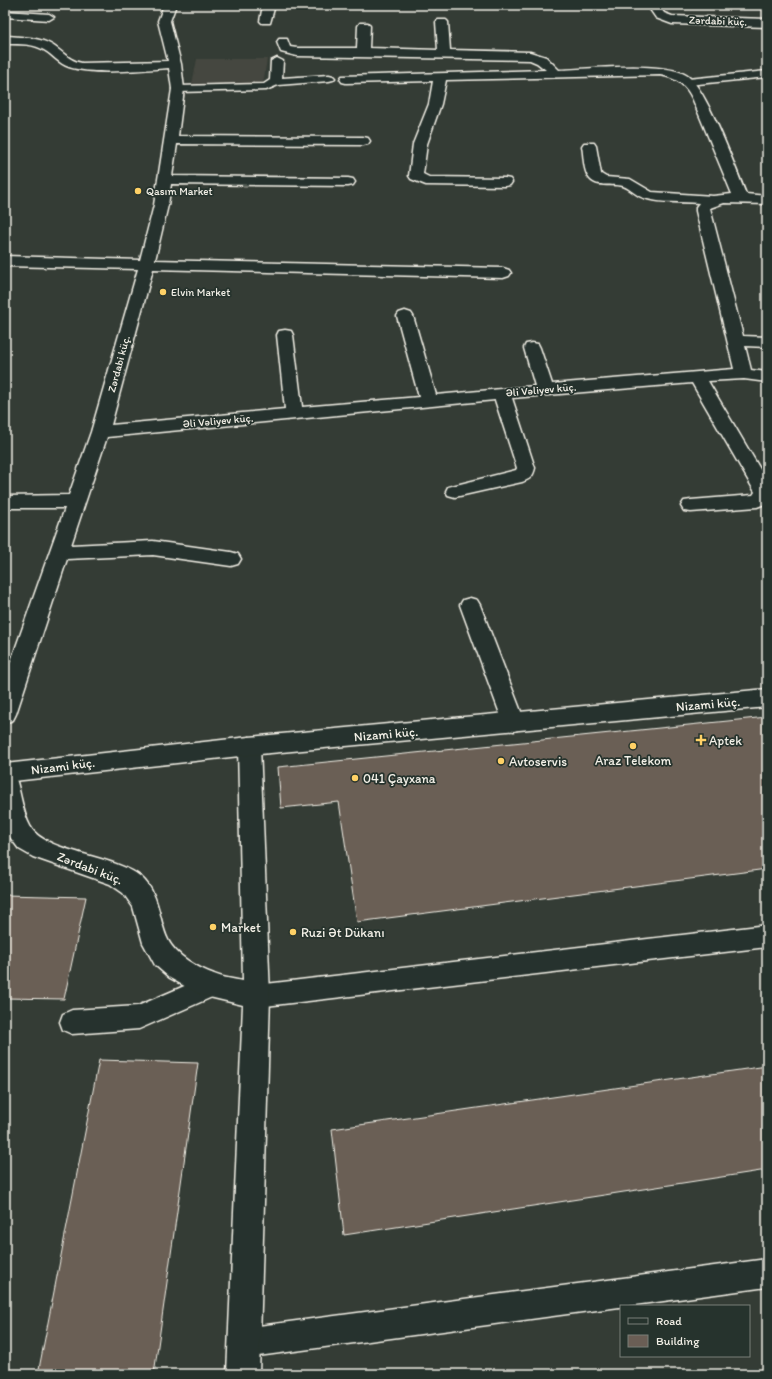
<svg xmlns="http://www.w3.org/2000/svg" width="772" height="1379" font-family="Itim,sans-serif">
<rect width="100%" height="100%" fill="#343c35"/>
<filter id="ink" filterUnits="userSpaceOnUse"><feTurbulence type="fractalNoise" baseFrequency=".025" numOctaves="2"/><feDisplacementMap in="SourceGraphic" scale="8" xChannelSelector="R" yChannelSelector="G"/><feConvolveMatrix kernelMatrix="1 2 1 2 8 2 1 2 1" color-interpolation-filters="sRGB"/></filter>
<g filter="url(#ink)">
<path fill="#44463f" d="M197 59H267L263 84H192Z"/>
<path fill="#6a5e55" stroke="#f4f1e8" d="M767 717V869L357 922 339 802 281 808 278 767Z
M5 895 86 897 64 999 5 998Z
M99 1060 198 1063 154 1374H38Z
M767 1066V1170L344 1235 332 1129Z"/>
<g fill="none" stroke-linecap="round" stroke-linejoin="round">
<defs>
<path id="service" d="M5 11 49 14 54 17 49 20 5 17Z
M277 58 283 61 282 78 329 75 333 76 335 78 333 80 329 81 278 85 266 90 178 92 174 91 172 89 174 87 178 86 264 84 270 80 271 61Z
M767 71V77L688 85 684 84 682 82 684 80 688 79Z
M767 925V947L257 1007 248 1004 245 996 248 988 257 985Z
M210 975 219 978 222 986 219 994 139 1029 72 1034 63 1030 60 1022 63 1014 72 1010 138 1006Z
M767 1259V1287L244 1358 234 1353 229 1343 234 1333 244 1328Z"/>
<path id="minor" d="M164 5H176L170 21 181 64 184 89 178 136 363 137 368 138 370 141 368 144 363 145 177 144 172 176 348 178 353 179 355 182 353 185 348 186 171 184 168 205 155 260 503 268 509 270 511 273 509 276 503 278 153 269 111 425 285 409 277 335 279 331 285 330 291 331 293 335 302 407 419 397 397 316 399 313 405 311 411 313 413 316 436 395 535 386 524 348 526 344 532 343 538 344 540 348 552 384 734 369 696 211V207L699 203C681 201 662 204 644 198 636 196 630 188 623 186 612 183 598 188 590 179 583 171 584 156 582 146L584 143H594L596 146 601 174 606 177 630 179 652 192 713 196 732 194 693 100C686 84 676 78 660 75L446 80 441 104 427 144 423 174 429 177 505 178 510 179 512 182 510 185 505 186 426 185 411 179 409 176 413 144 429 104 433 81 346 83 342 82 340 79 342 76 546 70 537 63 530 60 297 56 281 52 277 42 279 39H287L290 47 297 48H357L358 26 360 23H368L370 26 369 48 438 50 436 22 438 20H446L448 22 450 50 530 52 546 57 559 70C589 69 663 61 686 75 706 86 736 170 746 194L767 196V204L724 203 710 208 743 336 767 337V347L745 346 751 370 767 372V382L744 379 708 381 767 481V503L757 507 691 512 684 511 681 506 684 501 691 500 753 495 755 492 692 383 512 398 535 468C533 477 530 479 522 482L455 497 448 495 446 491 448 487 516 470 517 468 495 400 107 437 71 545 153 541 231 552 238 554 241 559 238 564 231 566 153 555 67 559 16 714 13 720 5 723V678L65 508H5V496L69 495 91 432 138 269 5 266V256L140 260 154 205 172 89 169 68C143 70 93 75 69 67 59 64 53 55 44 50 32 43 18 44 5 44V36C21 37 38 37 52 45 62 51 69 61 82 63L168 61 158 21Z
M263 5H275L270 23H262L260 21Z
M647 5H659L664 13 672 16 767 19V27L672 24 656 18Z
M470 598 477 600 480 605 525 722 522 728 514 731 506 728 503 722 460 605 463 600Z
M249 737 257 740 260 746 270 996 259 1374H227L243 1005 201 995 170 978 155 965 143 943 133 907 123 893 110 884 33 857 19 849 10 837 5 823V772L13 775 17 782C21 796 23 813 30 826 43 853 116 855 141 877 160 894 158 919 168 940 176 956 198 968 214 974 223 978 234 979 243 981L238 746 241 740Z"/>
<path id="tertiary" d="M767 689V707L249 755 5 782V764L249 737Z"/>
</defs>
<use href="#service" stroke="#f4f1e8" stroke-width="3"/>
<use href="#minor" stroke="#f4f1e8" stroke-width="3"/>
<use href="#tertiary" stroke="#f4f1e8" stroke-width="3"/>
<use href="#service" fill="#26332d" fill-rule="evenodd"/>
<use href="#minor" fill="#26332d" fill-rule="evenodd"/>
<use href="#tertiary" fill="#26332d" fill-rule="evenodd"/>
</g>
</g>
<g fill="#ffd166" stroke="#26332d" stroke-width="1.5">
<circle cx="138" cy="191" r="4"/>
<circle cx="163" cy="292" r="4"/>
<path d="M699 734h4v4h4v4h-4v4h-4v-4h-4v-4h4z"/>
<circle cx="633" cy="746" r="4"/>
<circle cx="501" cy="761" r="4"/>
<circle cx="355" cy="778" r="4"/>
<circle cx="213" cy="927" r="4"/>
<circle cx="293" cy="932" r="4"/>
</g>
<g text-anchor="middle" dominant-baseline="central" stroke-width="3.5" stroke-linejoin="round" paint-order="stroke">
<g font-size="11" fill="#f4f1e8" stroke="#26332d">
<text transform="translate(718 21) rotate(2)">Zərdabi küç.</text>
<text transform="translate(119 364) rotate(-75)">Zərdabi küç.</text>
<text transform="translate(541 390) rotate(-5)">Əli Vəliyev küç.</text>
<text transform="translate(218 421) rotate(-5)">Əli Vəliyev küç.</text>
</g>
<g font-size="11" fill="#f4f1e8" stroke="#26332d" text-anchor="start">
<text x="146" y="191">Qasım Market</text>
<text x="171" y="292">Elvin Market</text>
</g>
<g font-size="13" fill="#f4f1e8" stroke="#26332d">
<text transform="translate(708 704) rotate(-5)">Nizami küç.</text>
<text transform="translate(386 734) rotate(-5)">Nizami küç.</text>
<text transform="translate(63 766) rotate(-7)">Nizami küç.</text>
<text transform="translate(90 868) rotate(21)">Zərdabi küç.</text>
</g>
<g font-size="13" fill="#f4f1e8" stroke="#26332d" text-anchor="start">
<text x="709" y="740">Aptek</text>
<text x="633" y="760" text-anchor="middle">Araz Telekom</text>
<text x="509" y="761">Avtoservis</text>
<text x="363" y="778">041 Çayxana</text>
<text x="221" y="927">Market</text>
<text x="301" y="932">Ruzi Ət Dükanı</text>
</g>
</g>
<rect width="772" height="1379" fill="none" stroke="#26332d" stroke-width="20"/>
<rect x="10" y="10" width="752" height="1359" fill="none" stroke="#f4f1e8" stroke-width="1.5" filter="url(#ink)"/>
<rect x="620" y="1305" width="130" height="52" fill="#26332d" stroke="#787f78"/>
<rect x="628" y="1318" width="20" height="6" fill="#26332d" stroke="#787f78"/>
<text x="656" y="1325" font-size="12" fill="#f4f1e8">Road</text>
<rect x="628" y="1335" width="20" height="12" fill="#6a5e55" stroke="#787f78"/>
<text x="656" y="1345" font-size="12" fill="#f4f1e8">Building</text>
</svg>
